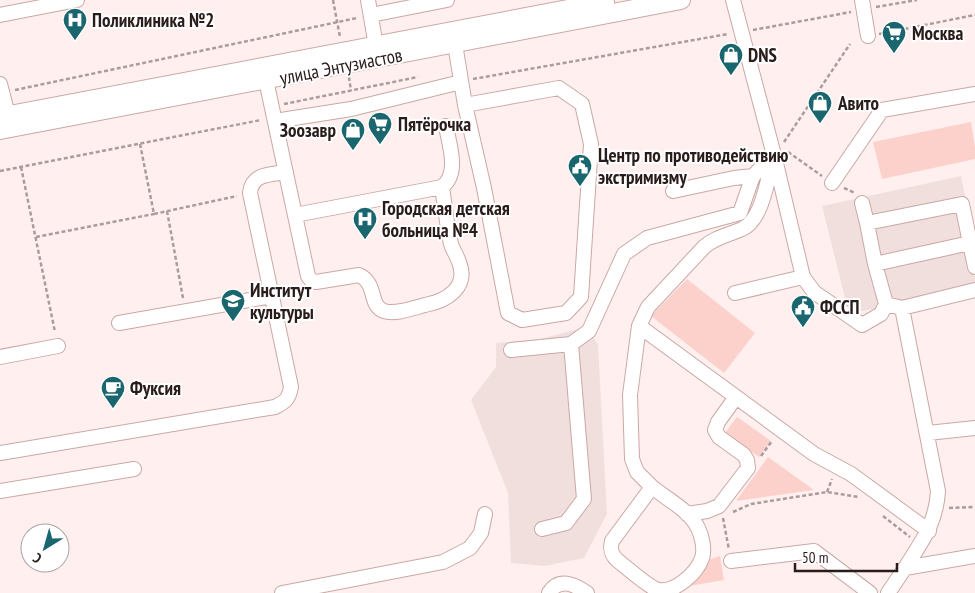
<svg xmlns="http://www.w3.org/2000/svg" width="975" height="593" font-family="'PT Sans Narrow',sans-serif">
<rect width="100%" height="100%" fill="#fff0ef"/>
<path fill="#f1dfdd" d="M961 176 975 243V287L849 314 822 206Z
M578 329 589 331 598 344 607 514 584 558 545 566 511 563 508 493 471 400 496 367V343L540 339Z"/>
<path fill="#fcd0cb" d="M971 122 975 147V159L882 179 873 142Z
M687 279 755 333 724 373 651 316Z
M737 417 771 441 759 457 725 433Z
M768 457 814 490 736 501Z
M720 556 724 580 689 586 708 560Z"/>
<g fill="none" stroke-linecap="round" stroke-linejoin="round">
<defs>
<path id="minor" d="M368 0 376 46
M862 0 868 36
M0 15 77 0
M371 15 447 0
M455 44 465 105 484 188 508 313 522 320 566 313 581 297 591 144 582 104 559 88 465 105
M266 80 308 276 311 280 316 282 359 275C378 284 368 305 384 311 395 315 413 308 425 305 447 301 469 287 459 262 457 256 453 250 451 244 447 226 445 206 442 187
M0 84 8 115
M275 121 351 109 461 82
M832 183 882 110 975 94
M673 191 734 178 753 176
M862 203 867 223
M295 215 442 187C460 173 449 145 446 126
M875 264 970 243
M803 277 814 292 862 325 881 314 886 304
M735 293 803 277 775 159
M902 308 886 304 875 264 867 223 962 204 975 267
M119 323 272 296
M639 326 814 454 851 474 929 531
M511 350 571 344
M0 357 58 346
M928 433 975 428
M0 453 275 407C285 402 289 399 291 387L250 193C252 173 270 175 286 172
M652 487C667 499 690 511 698 528 702 536 705 550 702 558 697 573 675 593 658 590 648 587 626 567 617 560 611 554 610 549 612 541L652 487 637 472 632 459 630 395 639 326 648 307 704 247C715 237 729 235 742 229 763 220 768 176 774 155
M0 491 134 469
M687 514 707 511 719 506 748 468 747 460 744 455 719 437 715 430 718 422 736 397
M542 529 566 523 584 499 571 344 589 331 624 254 647 238 740 213 753 176 774 155 733 0
M731 561 814 551 870 593
M905 568C922 541 936 524 938 491L902 308 975 290
M282 593 443 562 470 548 481 533 485 514
M549 593C559 577 574 584 587 593
M888 593 905 568 975 556"/>
<path id="major" d="M0 117 605 2
M0 130 681 0"/>
</defs>
<use href="#minor" stroke="#caa8a4" stroke-width="16"/>
<use href="#major" stroke="#caa8a4" stroke-width="20"/>
<path stroke="#ab9c9b" stroke-width="2.5" stroke-dasharray="4 2.5" stroke-linecap="butt" d="M333 0 340 37
M876 7 917 0
M753 30 851 12
M879 34 975 15
M349 77 351 91
M473 79 728 34
M15 90 357 18
M284 104 418 77
M784 142 850 44
M140 144 154 214 237 196
M788 152 822 176
M21 167 55 332
M0 171 261 120
M844 188 855 193
M167 211 183 298
M36 237 154 214
M761 456 772 441
M827 492 832 479
M949 508 975 507
M733 512 751 504 827 492 859 497
M883 516 910 537
M723 518 729 550"/>
<use href="#minor" stroke="#fff" stroke-width="14"/>
<use href="#major" stroke="#fff" stroke-width="18"/>
</g>
<defs>
<symbol id="hospital-pin" viewBox="-11 -11 22 30"><path d="M0 17L-7.5 6A9.5 9.5 0 1 1 7.5 6Z" fill="#19666e" stroke="#fff"/><path d="M-5-5h3v3.5h4V-5h3V5h-3V1.5h-4V5h-3Z" fill="#fff"/></symbol>
<symbol id="supermarket-pin" viewBox="-11 -11 22 30"><path d="M0 17L-7.5 6A9.5 9.5 0 1 1 7.5 6Z" fill="#19666e" stroke="#fff"/><path d="M-6-5.5h2.5l.6 2H6L4.5 2H-2.5L-4.4-4H-6ZM-1.5 3.2a1.3 1.3 0 1 0 .1 0ZM3 3.2a1.3 1.3 0 1 0 .1 0Z" fill="#fff"/></symbol>
<symbol id="shop-pin" viewBox="-11 -11 22 30"><path d="M0 17L-7.5 6A9.5 9.5 0 1 1 7.5 6Z" fill="#19666e" stroke="#fff"/><path d="M-5-2.5h2.3a2.7 3.5 0 0 1 5.4 0H5L5.5 6h-11ZM-1.5-2.5h3a1.5 2.3 0 0 0-3 0Z" fill="#fff"/></symbol>
<symbol id="civic-pin" viewBox="-11 -11 22 30"><path d="M0 17L-7.5 6A9.5 9.5 0 1 1 7.5 6Z" fill="#19666e" stroke="#fff"/><path d="M-.6-6.5H3V-4.5H.6V-3L4-1V1h2V6H-6V1h2V-1L-.6-3ZM-1.2 2.5V6h2.4V2.5Z" fill="#fff"/></symbol>
<symbol id="university-pin" viewBox="-11 -11 22 30"><path d="M0 17L-7.5 6A9.5 9.5 0 1 1 7.5 6Z" fill="#19666e" stroke="#fff"/><path d="M0-5L7-2L0 1L-7-2ZM-4 1L0 2.5L4 1V4Q0 6-4 4Z" fill="#fff"/></symbol>
<symbol id="cafe-pin" viewBox="-11 -11 22 30"><path d="M0 17L-7.5 6A9.5 9.5 0 1 1 7.5 6Z" fill="#19666e" stroke="#fff"/><path d="M-5.5-4.5H6V0H3Q3 3.5 0 3.5H-2.5Q-5.5 3.5-5.5 0ZM3-3.2v2h1.7v-2ZM-6 4.5H4V6H-6Z" fill="#fff"/></symbol>
</defs>
<g fill-rule="evenodd">
<use href="#hospital-pin" x="61" y="6" width="28" height="38"/>
<use href="#supermarket-pin" x="880" y="19" width="28" height="38"/>
<use href="#shop-pin" x="717" y="41" width="28" height="38"/>
<use href="#shop-pin" x="806" y="89" width="28" height="38"/>
<use href="#supermarket-pin" x="366" y="110" width="28" height="38"/>
<use href="#shop-pin" x="339" y="116" width="28" height="38"/>
<use href="#civic-pin" x="566" y="152" width="28" height="38"/>
<use href="#hospital-pin" x="351" y="205" width="28" height="38"/>
<use href="#university-pin" x="219" y="287" width="28" height="38"/>
<use href="#civic-pin" x="789" y="293" width="28" height="38"/>
<use href="#cafe-pin" x="99" y="374" width="28" height="38"/>
</g>
<g text-anchor="middle" dominant-baseline="central" stroke-width="4" stroke-linejoin="round" paint-order="stroke">
<g font-size="19" font-weight="bold" fill="#291c1b" stroke="#fff" text-anchor="start">
<text x="92" y="20">Поликлиника №2</text>
<text x="912" y="33">Москва</text>
<text x="748" y="55">DNS</text>
<text x="838" y="103">Авито</text>
<text x="398" y="124">Пятёрочка</text>
<text x="336" y="130" text-anchor="end">Зоозавр</text>
<text x="598" y="155">Центр по противодействию<tspan x="598" dy="22">экстримизму</tspan></text>
<text x="382" y="208">Городская детская<tspan x="382" dy="22">больница №4</tspan></text>
<text x="250" y="290">Институт<tspan x="250" dy="22">культуры</tspan></text>
<text x="820" y="307">ФССП</text>
<text x="130" y="388">Фуксия</text>
</g>
<g font-size="19" fill="#291c1b" stroke="#fff">
<text transform="translate(341 66) rotate(-11)">улица Энтузиастов</text>
</g>
</g>
<g transform="translate(45 548) rotate(217)"><circle r="24" fill="#ffffff" stroke="#a9a4a4"/>
<path d="M0-4L9 19L0 12L-9 19Z" fill="#19666e"/>
<text y="-8" font-size="14" font-weight="bold" text-anchor="middle" fill="#291c1b">С</text>
</g>
<path d="M795 563v8h102v-8" fill="none" stroke="#291c1b" stroke-width="2.5"/>
<text x="802" y="563" font-size="15" fill="#291c1b" stroke="#ffffff" stroke-width="4" paint-order="stroke">50 m</text>
</svg>
